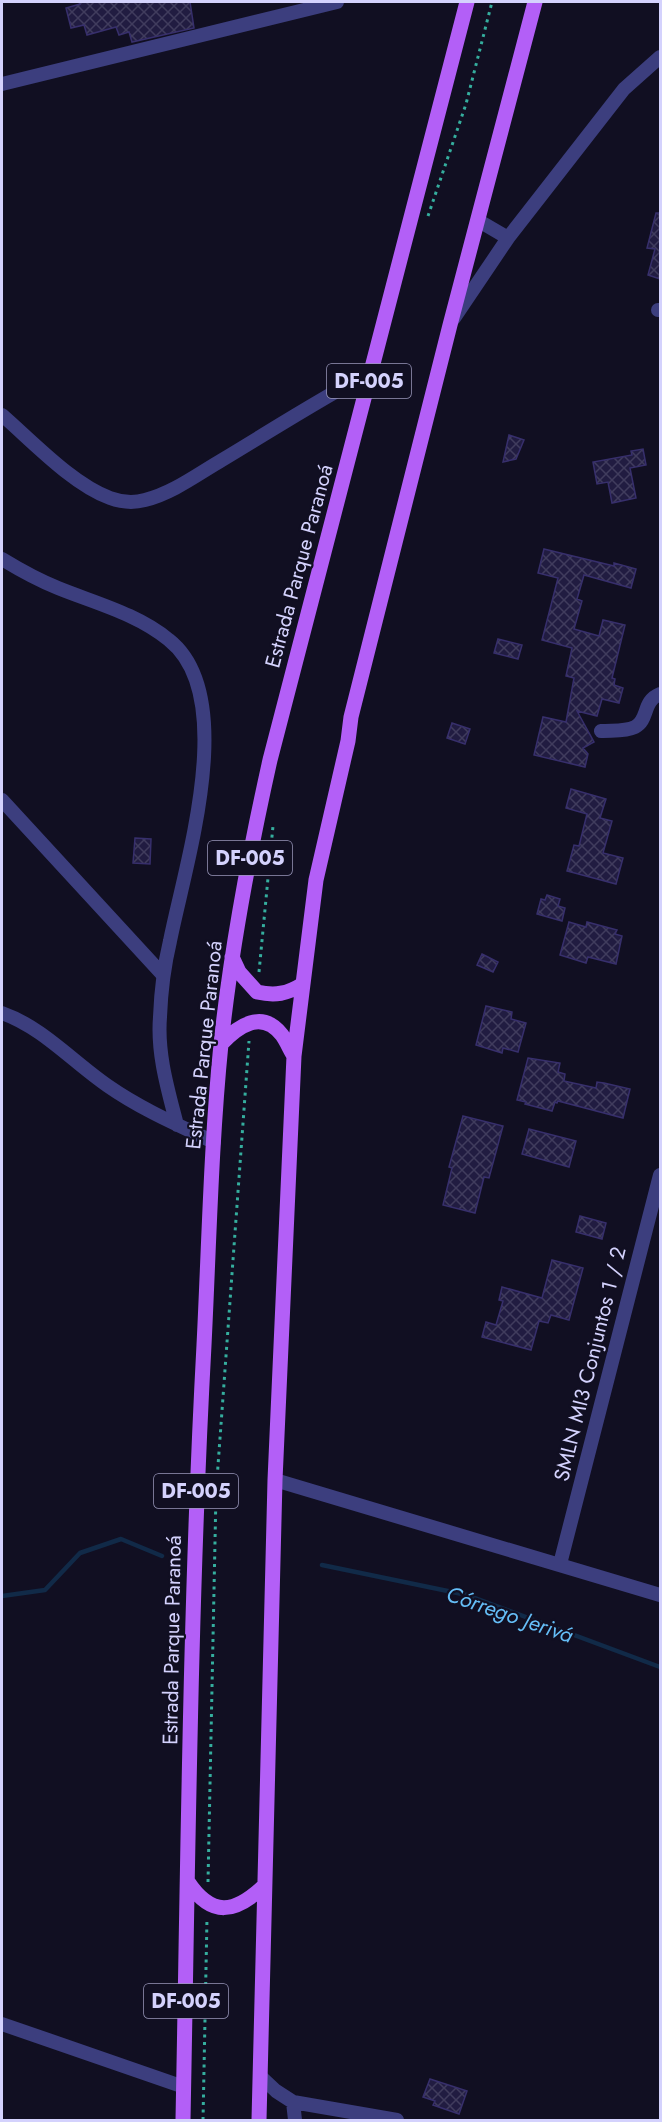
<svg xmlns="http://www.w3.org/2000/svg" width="662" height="2122" font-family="Jost,sans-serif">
<defs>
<pattern id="building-cross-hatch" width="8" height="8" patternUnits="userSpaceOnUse" patternTransform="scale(1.5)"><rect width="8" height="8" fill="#211c41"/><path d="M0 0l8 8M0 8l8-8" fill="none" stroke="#403c5d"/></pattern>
</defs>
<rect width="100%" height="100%" fill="#110f22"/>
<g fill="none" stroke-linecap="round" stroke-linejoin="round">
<path stroke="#112a48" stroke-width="4.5" d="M322 1565 467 1595 660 1667
M2 1596 45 1590 80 1553 121 1539 162 1556"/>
</g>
<path fill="url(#building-cross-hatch)" stroke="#372f6c" stroke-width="1.5" d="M79 2H190L194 28 132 42 129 32 119 35 116 27 87 35 84 25 71 28 66 8 80 4Z
M656 213H660V279L648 275 655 249 647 248Z
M509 435 524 440 516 459 503 462Z
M643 449 646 465 630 468 636 498 612 503 608 482 597 484 593 462 632 455 631 451Z
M544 549 614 566V563L636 569 631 588 584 575 577 599 582 601 574 629 599 636 603 620 625 625 612 678 615 679 614 685 623 688 619 703 602 699 597 716 577 711 594 742 583 748 588 754 585 767 534 755 543 717 566 722 574 678 566 676 572 648 542 640 558 578 538 573Z
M498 639 522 645 518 659 494 653Z
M452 723 470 729 465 744 447 738Z
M571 789 606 799 600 818 612 821 603 853 623 858 616 884 567 871 574 845 579 846 587 814 566 808Z
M135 838 151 839 150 864 133 863Z
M547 895 560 899 558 906 565 908 562 921 537 914 541 899 545 900Z
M569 922 586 927 587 922 617 930 615 934 622 936 616 964 588 957 586 963 560 955Z
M482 954 498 962 493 972 477 965Z
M486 1006 512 1012 511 1019 526 1023 518 1052 503 1048 502 1053 476 1045Z
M528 1058 560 1063 558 1072 565 1074 564 1081 596 1088 597 1082 604 1083 630 1089 623 1118 558 1101 557 1103 555 1102 552 1111 525 1104 526 1102 517 1100Z
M463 1116 503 1126 489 1178 484 1177 475 1213 443 1205 452 1168 449 1167Z
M529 1129 576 1141 569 1167 522 1154Z
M580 1216 606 1223 602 1239 576 1232Z
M552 1260 583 1268 569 1320 551 1315 548 1323 539 1321 531 1350 482 1337 486 1322 496 1325 503 1301 499 1300 502 1287 542 1298Z
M430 2079 467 2091 459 2114 433 2105 435 2101 423 2097Z"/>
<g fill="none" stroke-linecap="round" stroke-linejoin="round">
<path stroke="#35ae9e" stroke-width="3" stroke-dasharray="3 4.5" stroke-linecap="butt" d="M428 216 466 104 492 2
M259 972 273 826
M208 1882 216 1493 249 1041
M203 2120 207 1918"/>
<path stroke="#3c3e7e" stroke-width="14" d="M2 84 337 2
M479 221 508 238
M658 310H660
M454 318 508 238 624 89 660 57
M2 415C32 441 72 484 110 498 121 502 134 503 145 500 173 493 198 474 222 460 272 430 320 399 371 372
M2 559C20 570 38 580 58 588 95 603 138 614 169 640 240 696 185 865 170 941 164 966 161 991 160 1017 157 1054 168 1090 177 1125
M601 731C612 730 625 732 635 727 649 720 642 701 660 694
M2 800 163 975
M2 1013C42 1027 73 1062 108 1086 141 1109 178 1125 214 1142
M275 1480 660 1595
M560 1564 660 1175
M2 2024 184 2087
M260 2076 276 2091 293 2102 397 2120
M293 2102 295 2120"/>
<path stroke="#b35ff7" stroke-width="15" d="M232 957 239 972 257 992C275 996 287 994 303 984
M221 1044C238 1026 262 1009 282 1035 287 1042 290 1050 294 1056
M188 1882C212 1918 235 1913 264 1886
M183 2120C188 1862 190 1603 204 1345 209 1245 211 1144 221 1044 231 949 249 854 270 760L467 2
M259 2120 275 1480 294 1056 316 880 348 741 351 717 450 325 535 2"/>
</g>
<g text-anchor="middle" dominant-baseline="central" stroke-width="4.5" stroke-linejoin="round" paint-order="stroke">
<g fill="#110f22" stroke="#9a98bb" stroke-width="1.5">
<rect x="327" y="364" width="84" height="34" rx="4.5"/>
<rect x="208" y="841" width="84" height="34" rx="4.5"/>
<rect x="154" y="1474" width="84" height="34" rx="4.5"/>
<rect x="144" y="1984" width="84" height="34" rx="4.5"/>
</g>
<g font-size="20" font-weight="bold" fill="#d4d2fd">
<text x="369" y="381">DF-005</text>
<text x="250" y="858">DF-005</text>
<text x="196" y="1491">DF-005</text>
<text x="186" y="2001">DF-005</text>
</g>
<g font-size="21" fill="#d4d2fd" stroke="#110f22">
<text transform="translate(299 566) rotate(-75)">Estrada Parque Paranoá</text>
<text transform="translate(204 1045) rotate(-84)">Estrada Parque Paranoá</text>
<text transform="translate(590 1364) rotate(-76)">SMLN MI3 Conjuntos 1 / 2</text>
<text transform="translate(172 1640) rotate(-89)">Estrada Parque Paranoá</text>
</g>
<g font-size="22" font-style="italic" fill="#65bef7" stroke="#110f22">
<text transform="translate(510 1614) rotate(19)">Córrego Jerivá</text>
</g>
</g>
<rect width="662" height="2122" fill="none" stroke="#d4d2fd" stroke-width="6"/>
</svg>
